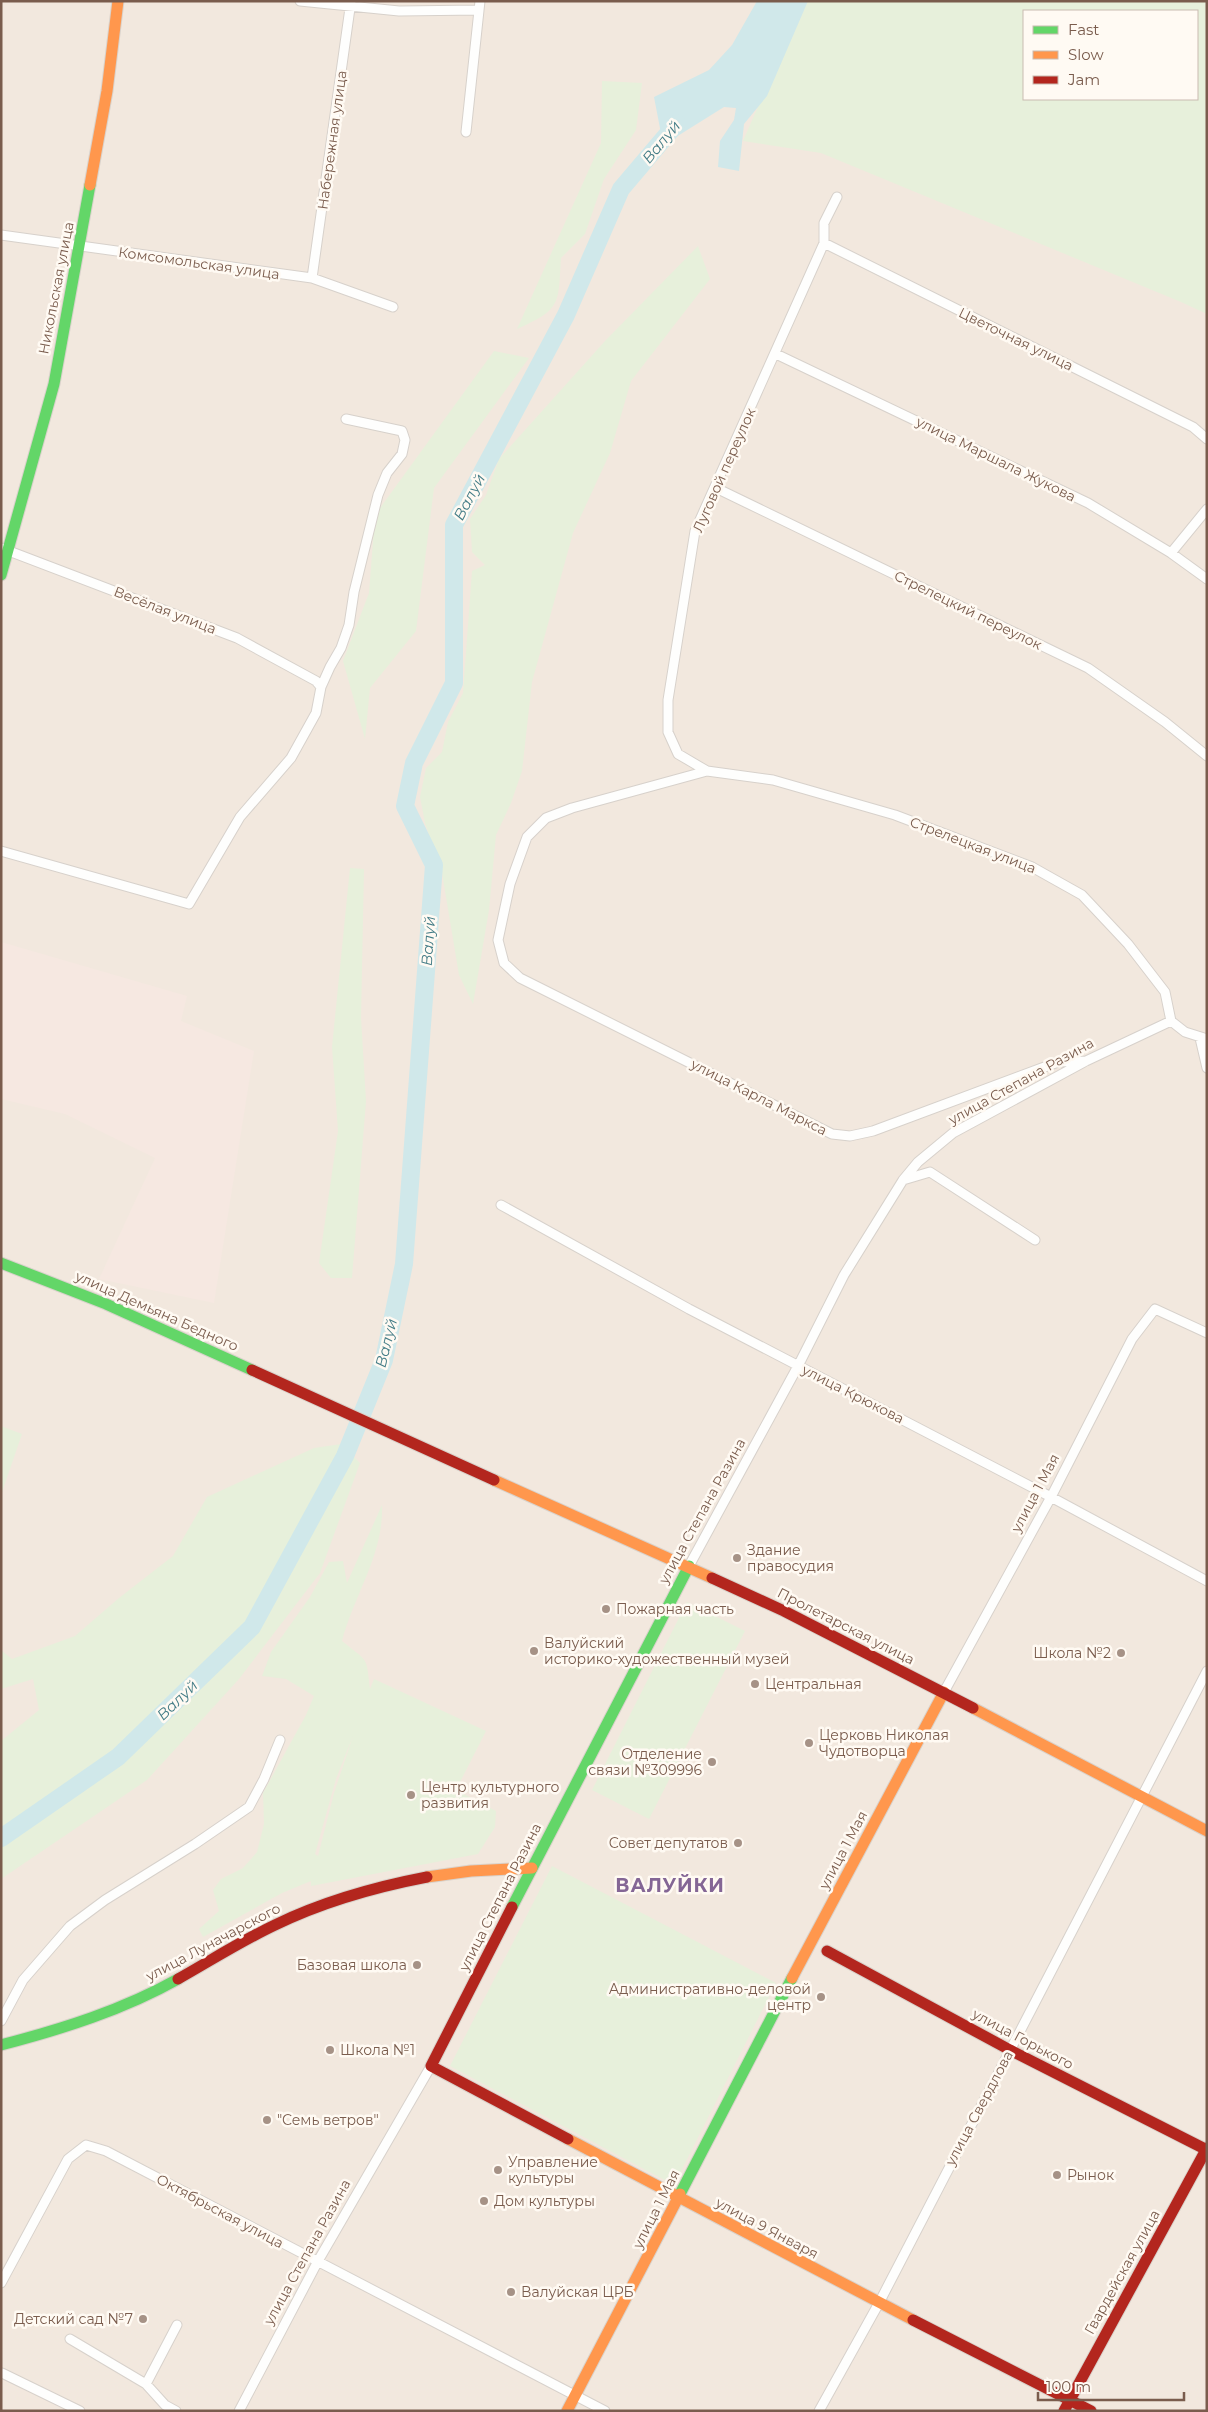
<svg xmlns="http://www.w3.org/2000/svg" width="1208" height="2412" font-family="Montserrat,sans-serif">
<rect width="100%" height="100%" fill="#f9f5f0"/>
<path fill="#f2e8de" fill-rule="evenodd" d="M1 1H1207V2411H1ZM1024 11H1197V99H1024Z"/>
<path fill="#f6e8e1" d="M1 942 187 996 181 1021 254 1051 214 1303 99 1279 155 1158 65 1114 1 1099Z"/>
<path fill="#e7f0db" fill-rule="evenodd" d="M804 1H1207V314L1181 302 821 153 743 141ZM1024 11H1197V99H1024Z
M602 81 642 83 636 130 604 179 585 234 561 258C558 304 562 309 517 329L601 143Z
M698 246 710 279 631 381 610 453 573 533 532 682 522 771 511 803 496 835 489 910 473 1004 459 975 442 873 425 823 420 797 426 768 442 752 448 722 463 693 472 571 485 565 472 552 470 519 486 495 499 459 605 341Z
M494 351 529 358 434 488 416 631 370 688 365 739 343 661 369 593 375 515Z
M350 868 364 869 361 1018 366 1101 352 1278H331L319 1263 338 1131 332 1047Z
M1 1426 22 1434 1 1495Z
M341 1444 360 1463 320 1573 239 1679 147 1780 1 1879V1741L39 1710 33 1679 1 1689V1650L12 1659 75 1636 119 1598 173 1556 207 1497 314 1448Z
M382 1505C384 1554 354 1595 342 1641 369 1663 366 1655 370 1689L374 1679 486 1731 456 1790 496 1811 495 1827 478 1854 311 1886V1881L282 1893 203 1937 199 1929 219 1911 213 1890 221 1879 243 1868 257 1852 264 1824 263 1793 306 1715 314 1696 286 1679 262 1676 271 1652 310 1597 329 1562 343 1561 347 1583ZM353 1736 334 1793 318 1856 315 1854 336 1779Z
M687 1602 745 1631 649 1819 592 1790Z
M552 1866 776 1983 674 2185 450 2066Z"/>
<path fill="#d0e8ea" d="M757 1H808L767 96 744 124 739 171 718 167 720 141 734 120 736 108 724 107 676 137 664 149 654 97 709 70 732 45Z"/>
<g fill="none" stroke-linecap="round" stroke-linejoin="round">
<path stroke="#d0e8ea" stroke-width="18" d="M1 1838 118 1757 252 1627 345 1456 384 1360 404 1264 434 865 405 806 414 763 454 683V525L566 315 621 189 677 123"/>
<defs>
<path id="street" d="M300 1 399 11 479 10
M466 132 480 1
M1 235 312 278 393 307
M824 243 1193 427 1207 439
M312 278 351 1
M776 354 1088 503 1171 553 1207 579
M716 488 1088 668 1165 722 1207 756
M1 548 237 638 316 681 321 687
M1171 553 1207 509
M707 771 678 754 668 732V700L695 531 824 243V223L837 197
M1 851 189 904 240 817 291 758 316 713 321 687 330 667 341 648 349 625 354 592 378 495 387 473 402 454 405 440 402 431 346 419
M1200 1038 1207 1068
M1086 1061 1058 1062 873 1131 850 1136 832 1134 520 978 504 963 498 940 510 884 527 837 546 818 572 808 707 771 773 780 895 815 1032 867 1082 895 1128 944 1165 992 1171 1021
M903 1180 930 1172 1035 1240
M501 1205 689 1309 1051 1497 1207 1581
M689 1566 798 1366 844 1275 903 1180 918 1162 953 1133 1086 1061 1171 1021 1185 1032 1207 1039
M944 1692 1051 1497 1132 1339 1155 1309 1207 1333
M1 2021 23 1980 70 1926 105 1900 195 1844 249 1807 264 1779 280 1740
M1 2283 68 2159 86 2145 106 2151 605 2411
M70 2339 146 2384 165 2405 176 2411
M2 2373 80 2411
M146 2384 177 2325
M239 2411 318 2261 431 2066
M819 2411 879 2303 1207 1671"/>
<path id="fast" d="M1 575 54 384 90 185
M1 1263 106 1304 252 1370
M512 1907 689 1566
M1 2045C62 2029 123 2010 178 1979
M680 2194 792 1978"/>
<path id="slow" d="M90 185 107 91 118 1
M494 1480 712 1578
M973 1708 1207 1831
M427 1877 471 1871 532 1868
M792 1978 944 1692
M568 2139 913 2320
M567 2411 680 2194"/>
<path id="jam" d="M252 1370 494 1480
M712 1578 784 1611 973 1708
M512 1907 431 2066 568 2139
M827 1951 1010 2050 1207 2150
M178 1979C210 1961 241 1941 275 1925 322 1902 375 1887 427 1877
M913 2320 1091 2411
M1064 2411 1207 2148"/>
</defs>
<use href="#street" stroke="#d7d1cb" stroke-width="11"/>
<use href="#fast" stroke="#d9d2cb" stroke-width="13"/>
<use href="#slow" stroke="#d9d2cb" stroke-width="13"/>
<use href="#jam" stroke="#d9d2cb" stroke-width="13"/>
<use href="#street" stroke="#fefefd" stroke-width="9"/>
<use href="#fast" stroke="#63d668" stroke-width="11"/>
<use href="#slow" stroke="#ff974d" stroke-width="11"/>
<use href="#jam" stroke="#b3261e" stroke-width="11"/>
</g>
<g fill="#a69286" stroke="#fffaf3" stroke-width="2">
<circle cx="737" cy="1558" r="5"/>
<circle cx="606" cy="1609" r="5"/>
<circle cx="534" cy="1651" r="5"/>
<circle cx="1121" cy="1653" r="5"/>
<circle cx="755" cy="1684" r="5"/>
<circle cx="809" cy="1743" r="5"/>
<circle cx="712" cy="1762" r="5"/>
<circle cx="411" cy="1795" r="5"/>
<circle cx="738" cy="1843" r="5"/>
<circle cx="417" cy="1965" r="5"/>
<circle cx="821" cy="1997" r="5"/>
<circle cx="330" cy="2050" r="5"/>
<circle cx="267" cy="2120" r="5"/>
<circle cx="498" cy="2170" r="5"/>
<circle cx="1057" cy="2175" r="5"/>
<circle cx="484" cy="2201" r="5"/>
<circle cx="511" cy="2292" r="5"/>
<circle cx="143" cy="2319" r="5"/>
</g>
<g text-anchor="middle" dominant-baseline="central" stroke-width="5" stroke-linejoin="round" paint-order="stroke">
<g font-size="14" fill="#7a5c4d" stroke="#fffaf3">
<text transform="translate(332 140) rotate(-82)">Набережная улица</text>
<text transform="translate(199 263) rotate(8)">Комсомольская улица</text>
<text transform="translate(56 288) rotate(-79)">Никольская улица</text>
<text transform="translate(1016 339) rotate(26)">Цветочная улица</text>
<text transform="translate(996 459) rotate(26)">улица Маршала Жукова</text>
<text transform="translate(724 470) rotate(-66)">Луговой переулок</text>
<text transform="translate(165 610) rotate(21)">Весёлая улица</text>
<text transform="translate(968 610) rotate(26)">Стрелецкий переулок</text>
<text transform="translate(973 845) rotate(21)">Стрелецкая улица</text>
<text transform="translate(1021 1081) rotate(-29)">улица Степана Разина</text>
<text transform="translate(759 1097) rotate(27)">улица Карла Маркса</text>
<text transform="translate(157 1311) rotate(24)">улица Демьяна Бедного</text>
<text transform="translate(853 1394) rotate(27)">улица Крюкова</text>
<text transform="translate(1035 1493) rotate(-62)">улица 1 Мая</text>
<text transform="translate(702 1511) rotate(-61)">улица Степана Разина</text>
<text transform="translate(846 1626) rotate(27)">Пролетарская улица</text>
<text transform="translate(843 1850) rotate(-62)">улица 1 Мая</text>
<text transform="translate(500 1897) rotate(-63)">улица Степана Разина</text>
<text transform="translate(213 1942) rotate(-28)">улица Луначарского</text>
<text transform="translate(1023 2039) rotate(28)">улица Горького</text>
<text transform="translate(979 2108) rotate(-62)">улица Свердлова</text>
<text transform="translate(656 2209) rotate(-63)">улица 1 Мая</text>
<text transform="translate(220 2211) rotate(28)">Октябрьская улица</text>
<text transform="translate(767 2228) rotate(28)">улица 9 Января</text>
<text transform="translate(307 2252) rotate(-61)">улица Степана Разина</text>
<text transform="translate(1122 2272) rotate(-61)">Гвардейская улица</text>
</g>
<g font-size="14" fill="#7a5c4d" stroke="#fffaf3" text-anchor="start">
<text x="747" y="1550">Здание<tspan x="747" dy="16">правосудия</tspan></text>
<text x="616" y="1609">Пожарная часть</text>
<text x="544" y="1643">Валуйский<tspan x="544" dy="16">историко-художественный музей</tspan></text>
<text x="1111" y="1653" text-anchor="end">Школа №2</text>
<text x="765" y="1684">Центральная</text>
<text x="819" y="1735">Церковь Николая<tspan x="819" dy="16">Чудотворца</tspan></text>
<text x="702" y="1754" text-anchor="end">Отделение<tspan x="702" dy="16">связи №309996</tspan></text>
<text x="421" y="1787">Центр культурного<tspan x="421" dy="16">развития</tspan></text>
<text x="728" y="1843" text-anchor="end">Совет депутатов</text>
<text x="407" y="1965" text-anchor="end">Базовая школа</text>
<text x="811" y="1989" text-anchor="end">Административно-деловой<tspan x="811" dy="16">центр</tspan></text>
<text x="340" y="2050">Школа №1</text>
<text x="277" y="2120">"Семь ветров"</text>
<text x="508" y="2162">Управление<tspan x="508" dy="16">культуры</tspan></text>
<text x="1067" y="2175">Рынок</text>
<text x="494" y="2201">Дом культуры</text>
<text x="521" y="2292">Валуйская ЦРБ</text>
<text x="133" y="2319" text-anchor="end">Детский сад №7</text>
</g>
<g font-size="15" font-style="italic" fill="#437c86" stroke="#fffaf3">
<text transform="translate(661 142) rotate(-50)">Валуй</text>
<text transform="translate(469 497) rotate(-62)">Валуй</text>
<text transform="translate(428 941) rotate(-86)">Валуй</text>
<text transform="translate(386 1343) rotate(-76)">Валуй</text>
<text transform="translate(177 1700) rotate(-44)">Валуй</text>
</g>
<g font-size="19" font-weight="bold" letter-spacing="1" fill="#846695" stroke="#fffaf3">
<text x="670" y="1885">ВАЛУЙКИ</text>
</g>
</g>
<rect width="1208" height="2412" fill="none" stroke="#7a5c4d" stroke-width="5"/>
<rect x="1023" y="10" width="175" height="90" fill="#fffaf3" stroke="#cabbb1"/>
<rect x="1033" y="26" width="25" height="8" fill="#63d668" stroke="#cabbb1"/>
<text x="1068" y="35" font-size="15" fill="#7a5c4d">Fast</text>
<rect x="1033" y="51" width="25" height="8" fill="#ff974d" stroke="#cabbb1"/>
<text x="1068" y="60" font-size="15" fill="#7a5c4d">Slow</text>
<rect x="1033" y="76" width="25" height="8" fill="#b3261e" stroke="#cabbb1"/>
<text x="1068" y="85" font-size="15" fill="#7a5c4d">Jam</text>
<path d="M1038 2392v8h146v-8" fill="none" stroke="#7a5c4d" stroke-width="2.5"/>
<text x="1046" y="2392" font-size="15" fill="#7a5c4d" stroke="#fffaf3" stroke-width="4" paint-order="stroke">100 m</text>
</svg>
